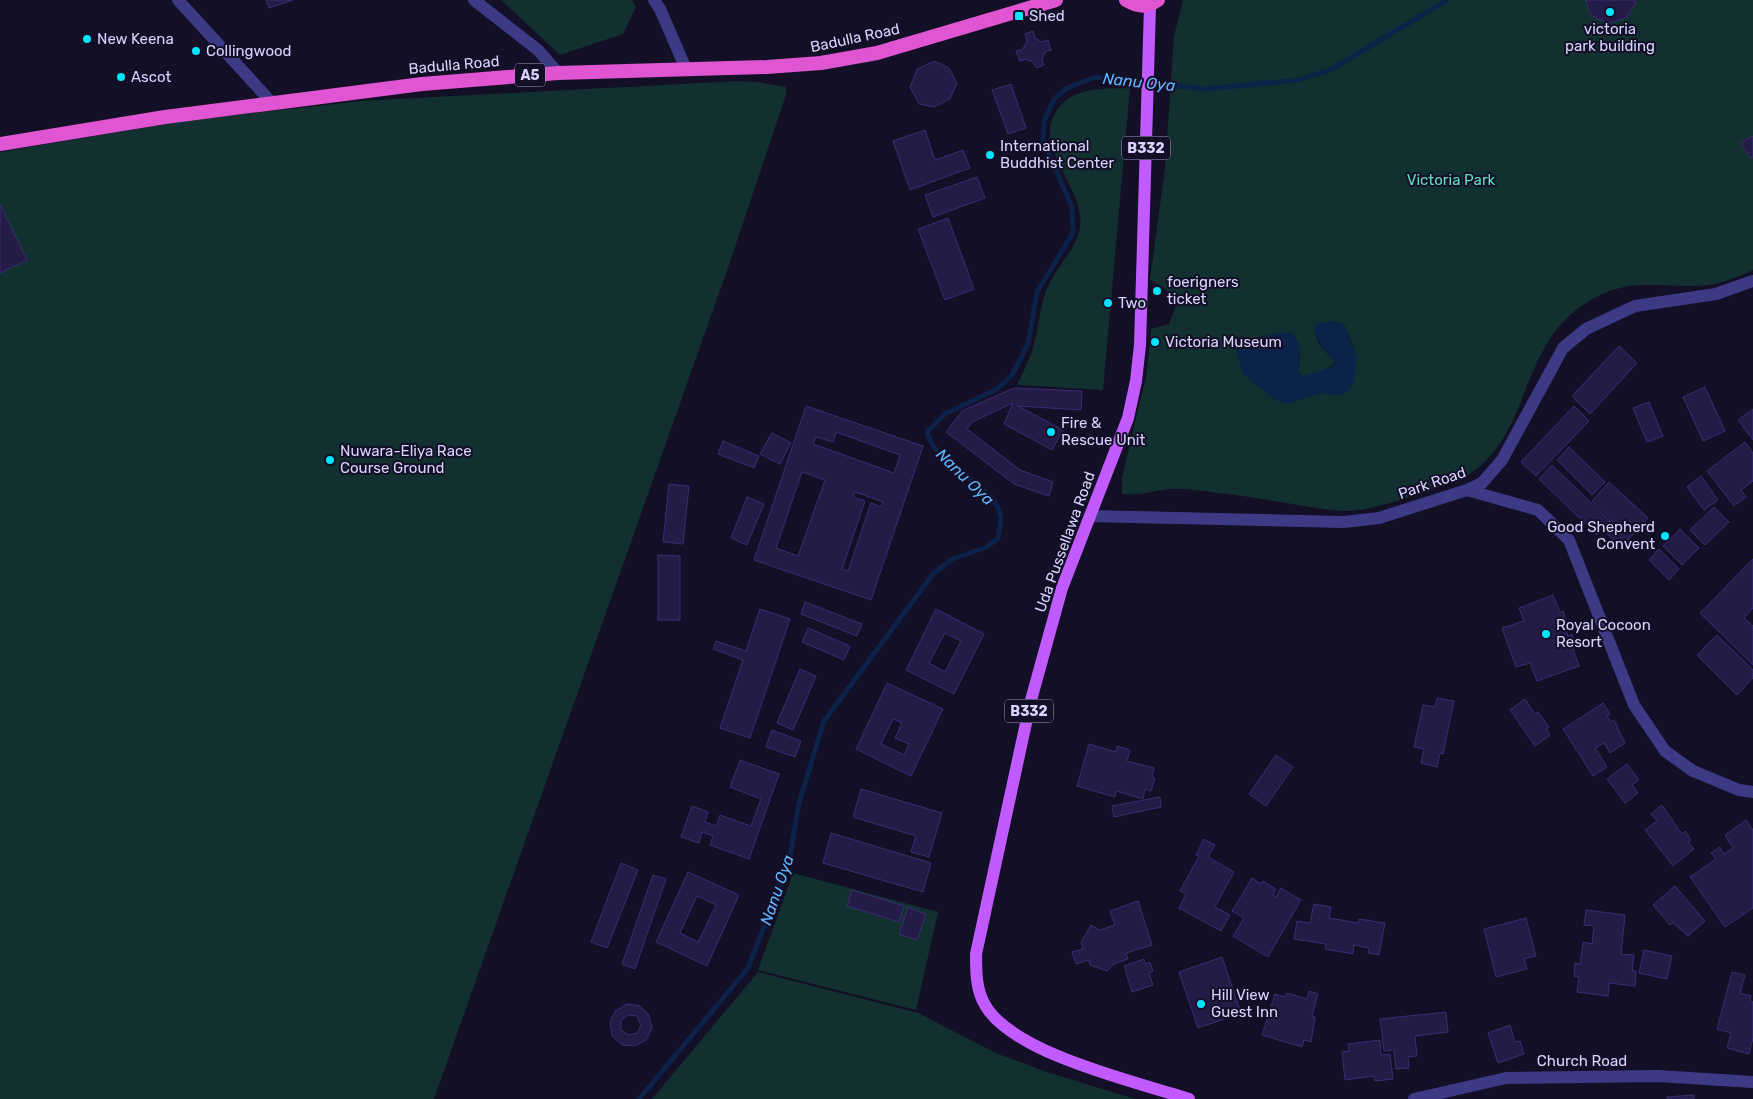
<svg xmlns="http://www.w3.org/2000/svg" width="1753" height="1099" font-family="Rubik,sans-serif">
<rect width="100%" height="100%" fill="#130f26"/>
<path fill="#12302f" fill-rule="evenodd" d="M501 0H632L636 7 623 34 560 55Z
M1183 0H1753V270C1736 278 1718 285 1699 286 1650 287 1624 276 1580 307 1535 339 1529 395 1503 439 1495 451 1484 465 1472 472 1450 486 1375 510 1350 511 1329 511 1307 506 1286 503 1252 497 1217 492 1182 489 1161 487 1142 497 1122 494V478L1147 372 1151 329 1169 324 1176 306 1164 288 1150 280 1165 168 1174 36ZM1335 321 1344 325C1360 359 1359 362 1341 395 1304 385 1296 419 1262 389L1260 337 1293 333 1300 356 1298 372 1303 376C1313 374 1329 371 1335 362L1319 344 1314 330 1317 324Z
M738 81 758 82 786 87V95L730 262 434 1099H0V152L190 120 361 101Z
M1130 88 1103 390 1017 385C1022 375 1027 364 1031 354 1038 335 1038 314 1045 294 1052 270 1075 253 1080 228 1086 189 1034 149 1055 113 1071 86 1102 89 1130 88Z
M793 873 938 912 916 1010 758 970Z
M758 972 918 1013 998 1054 1047 1072 1135 1099H652Z"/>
<path fill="#0c2248" d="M1335 321 1344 325 1357 357 1354 382 1350 390 1341 395 1319 393 1287 404 1275 400 1243 374 1236 352C1246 338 1277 331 1293 333L1300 347 1298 372 1303 376 1332 367 1335 362 1320 344 1314 330 1317 324Z"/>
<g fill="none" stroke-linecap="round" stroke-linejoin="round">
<path stroke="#0c2248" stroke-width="5" d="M639 1099 748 968 789 862 799 803 824 721 933 574 952 559 987 547 998 538C999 532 1001 524 1001 518 997 485 936 468 927 432L945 414 997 389 1012 375 1028 344 1037 292 1073 233 1072 207 1043 140 1044 121 1054 99 1067 88 1095 77 1204 89 1299 80 1332 69 1447 0"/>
</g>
<path fill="#241b47" stroke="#3b2d73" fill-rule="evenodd" d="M266 0H293L269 8Z
M1586 0H1635V4L1626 18 1610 23 1595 18 1589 12Z
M1033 31 1035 38 1042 42 1048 40 1051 50 1045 52 1042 60 1044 65 1036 68 1034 63 1026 59 1020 61 1016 51 1023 49 1027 41 1025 34Z
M934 61 949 68 957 83 950 99 934 107 919 104 910 87 917 69Z
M1011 84 1026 128 1008 134 992 90Z
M925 130 935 160 963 150 970 168 910 190 893 141Z
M1753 136V157L1750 158 1741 143Z
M977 177 985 198 933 217 925 195Z
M0 205 27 260 0 273Z
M948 218 974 289 945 300 918 229Z
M1619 346 1637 363 1590 414 1572 396Z
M1705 387 1725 431 1703 441 1683 397Z
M1014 388 1082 391 1081 410 1018 406 1063 430 1052 450 1004 424 1013 403 972 422 967 429 1020 470 1053 482 1049 496 1014 484 946 432 962 411Z
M1649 402 1663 436 1647 442 1633 408Z
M806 406 923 446 871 600 754 560ZM836 432 900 455 894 473 813 444 816 437 833 442ZM802 472 825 480 798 556 776 548ZM855 492 883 502 881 507 871 503 848 571 842 569 865 501 853 497Z
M1574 406 1589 421 1536 476 1521 462Z
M1753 409V440L1738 420Z
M772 433 791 443 780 464 760 454Z
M723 441 759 456 754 468 718 454Z
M1745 442 1753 453V481L1741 490 1746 497 1734 506 1707 471Z
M1569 447 1605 482 1592 495 1557 460Z
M1552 465 1610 521 1597 535 1539 479Z
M1701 476 1718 500 1704 510 1687 487Z
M1609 482 1648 518 1621 547 1603 530 1612 520 1592 501Z
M669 484 689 486 683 544 663 542Z
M747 497 764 504 747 545 731 538Z
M1714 507 1729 522 1705 545 1690 530Z
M1680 529 1699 548 1682 565 1663 546Z
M1659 549 1679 569 1669 580 1649 560Z
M658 555 680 556V620H658Z
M1753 559V608L1744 618 1753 626V665L1700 613Z
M1553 595 1560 612 1563 611 1567 623 1564 624 1568 636 1572 634 1575 645 1572 646 1579 666 1537 681 1530 663 1516 667 1502 628 1524 621 1519 608Z
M805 602 862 624 857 636 801 614Z
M760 609 790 619 750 738 720 728 743 660 713 649 716 641 746 651Z
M936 609 984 634 954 694 906 670ZM945 633 961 641 945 672 929 663Z
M808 628 850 646 844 660 802 642Z
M1717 635 1753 670V678L1737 695 1697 655Z
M800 669 816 676 793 730 777 723Z
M887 683 943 709 911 776 856 749ZM893 719 902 723 895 738 909 744 904 755 881 744Z
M1437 698 1454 701 1443 754 1440 753 1437 767 1421 763 1424 749 1414 747 1423 705 1435 707Z
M1525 699 1535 714 1538 712 1549 727 1546 729 1550 735 1535 746 1510 710Z
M1603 703 1610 714 1607 716 1611 722 1614 720 1625 743 1610 753 1604 743 1595 748 1607 767 1593 776 1563 729Z
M772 730 801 741 795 757 766 747Z
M1089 744 1116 752 1117 746 1130 750 1127 761 1154 768 1152 777 1155 778 1151 791 1145 789 1143 799 1116 791 1115 797 1077 786Z
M1276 755 1293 767 1266 806 1249 794Z
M740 760 779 774 749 859 710 845 713 836 702 832 699 843 681 837 692 806 708 812 705 822 716 826 720 815 751 826 761 799 730 787Z
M1627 764 1639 780 1632 785 1638 793 1625 803 1607 779Z
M861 789 942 813 929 857 911 852 916 836 853 817Z
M1160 797 1161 807 1114 817 1112 806Z
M1662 805 1682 834 1685 831 1691 840 1688 842 1694 849 1673 866 1645 830 1657 821 1651 814Z
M1746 820 1753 830V908L1725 927 1690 877 1716 859 1711 853 1720 847 1724 854 1733 848 1725 835Z
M831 833 931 863 923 892 823 863Z
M1204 839 1215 845 1208 857 1234 872 1215 907 1230 915 1221 931 1179 908 1186 894 1180 891 1199 856 1196 855Z
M621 863 638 870 607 948 591 942Z
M688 872 739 895 707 966 656 942ZM697 896 716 905 698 942 680 933Z
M653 875 666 879 635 969 622 964Z
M1252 878 1261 884 1263 881 1276 889 1273 895 1276 897 1281 888 1301 900 1268 957 1233 936 1244 918 1232 911Z
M1675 886 1705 921 1688 936 1673 923 1670 925 1653 905Z
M852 890 904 906 899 922 847 906Z
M1138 901 1152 945 1126 953 1128 959 1114 964 1107 971 1090 965 1089 960 1076 964 1072 952 1083 949 1081 942 1091 925 1100 930 1115 925 1110 911Z
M1314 904 1331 907 1329 918 1358 923 1359 919 1385 923 1379 955 1368 953 1369 948 1354 945 1353 954 1325 949 1326 944 1294 939 1297 921 1310 923Z
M908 907 926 914 917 940 899 934Z
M1586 910 1625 915 1621 954 1634 955 1632 971H1636L1635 986 1609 983 1608 996 1577 992 1579 977 1574 976 1575 963 1580 964 1583 942 1592 944 1594 926 1584 925Z
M1526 918 1536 956 1524 959 1527 969 1496 977 1484 929Z
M1644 950 1672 956 1667 979 1639 973Z
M1222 957 1241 1013 1198 1028 1179 972Z
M1144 959 1145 964 1150 962 1153 971 1149 973 1153 985 1132 992 1124 966Z
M1732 972 1745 975 1740 993 1751 996 1750 1001 1753 1002V1038L1749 1054 1727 1048 1731 1033 1717 1029Z
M1309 991 1318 994 1312 1016 1315 1017 1311 1042 1304 1040 1302 1047 1262 1035 1275 994 1285 997 1287 993 1307 999Z
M627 1004 640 1006 649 1015 652 1028 646 1040 635 1046 622 1045 612 1036 610 1022 615 1011ZM628 1015 637 1016 641 1025 637 1033 629 1035 621 1030V1020Z
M1446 1012 1448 1032 1415 1036 1417 1056 1408 1057 1409 1068 1396 1069 1394 1050 1384 1051 1380 1019Z
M1510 1025 1515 1042 1520 1041 1524 1054 1498 1063 1488 1033Z
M1380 1040 1381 1055 1390 1054 1393 1079 1375 1081 1374 1076 1345 1080 1342 1052 1349 1051 1348 1044Z
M1694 1095V1099H1667V1097Z"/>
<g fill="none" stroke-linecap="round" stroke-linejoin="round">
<path stroke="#3d3a85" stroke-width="12" d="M178 0 272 103
M474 0 538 50 558 73
M654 0 660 9 686 69
M1467 490 1538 510 1569 540 1634 705 1665 751 1693 771 1739 790 1753 792
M1414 1099 1506 1078 1658 1076 1753 1082"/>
<path stroke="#3d3a85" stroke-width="12" d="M1090 516 1344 522 1379 518 1467 490 1482 483 1502 460 1563 348 1586 329 1635 306 1716 294 1753 281"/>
<path stroke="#c25bff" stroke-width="12" d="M1150 6 1140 345 1136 381 1128 418 1062 588 1031 700 976 954C976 971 976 990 985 1005 1013 1054 1137 1082 1189 1099"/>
<path stroke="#e055d1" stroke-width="14" d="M1126 0C1138 7 1146 8 1158 0
M0 144 165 117 422 84 558 73 767 67 821 63 877 53 1056 0"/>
</g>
<g fill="#00e5ff" stroke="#130f26" stroke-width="2">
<circle cx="1610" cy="12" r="5"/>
<rect x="1014" y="11" width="10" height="10" rx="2.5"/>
<circle cx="87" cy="39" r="5"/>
<circle cx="196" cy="51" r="5"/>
<circle cx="121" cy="77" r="5"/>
<circle cx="990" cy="155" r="5"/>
<circle cx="1157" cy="291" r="5"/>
<circle cx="1108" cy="303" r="5"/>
<circle cx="1155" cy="342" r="5"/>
<circle cx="1051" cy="432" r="5"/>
<circle cx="330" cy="460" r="5"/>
<circle cx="1665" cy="536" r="5"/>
<circle cx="1546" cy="634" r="5"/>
<circle cx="1201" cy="1004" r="5"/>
</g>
<g text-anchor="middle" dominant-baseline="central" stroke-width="4" stroke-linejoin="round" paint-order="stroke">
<g fill="#130f26" stroke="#9e99be" stroke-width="1">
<rect x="515" y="63.5" width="30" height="23" rx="4"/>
<rect x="1122" y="136.5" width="48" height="23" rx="4"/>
<rect x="1005" y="699.5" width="48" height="23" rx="4"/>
</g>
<g font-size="14" font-weight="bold" fill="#d9d4ff">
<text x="530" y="75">A5</text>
<text x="1146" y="148">B332</text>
<text x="1029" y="711">B332</text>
</g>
<g font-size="15" fill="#d9d4ff" stroke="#130f26" text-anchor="start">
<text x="1029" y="16">Shed</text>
<text x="1610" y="29" text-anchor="middle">victoria<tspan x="1610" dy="17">park building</tspan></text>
<text x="97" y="39">New Keena</text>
<text x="206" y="51">Collingwood</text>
<text x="131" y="77">Ascot</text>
<text x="1000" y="146">International<tspan x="1000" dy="17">Buddhist Center</tspan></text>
<text x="1167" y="282">foerigners<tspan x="1167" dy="17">ticket</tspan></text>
<text x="1118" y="303">Two</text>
<text x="1165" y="342">Victoria Museum</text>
<text x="1061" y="423">Fire &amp;<tspan x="1061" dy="17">Rescue Unit</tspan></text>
<text x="340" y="451">Nuwara-Eliya Race<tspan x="340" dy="17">Course Ground</tspan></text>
<text x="1655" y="527" text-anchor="end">Good Shepherd<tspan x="1655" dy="17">Convent</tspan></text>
<text x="1556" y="625">Royal Cocoon<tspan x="1556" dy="17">Resort</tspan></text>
<text x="1211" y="995">Hill View<tspan x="1211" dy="17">Guest Inn</tspan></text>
</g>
<g font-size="15" fill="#d9d4ff" stroke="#130f26">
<text transform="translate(855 38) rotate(-12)">Badulla Road</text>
<text transform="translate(454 65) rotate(-5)">Badulla Road</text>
<text transform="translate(1432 483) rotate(-19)">Park Road</text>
<text transform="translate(1065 542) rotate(-70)">Uda Pussellawa Road</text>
<text x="1582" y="1061">Church Road</text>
</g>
<g font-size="15" fill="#5fe0c0" stroke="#130f26">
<text x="1451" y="180">Victoria Park</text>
</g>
<g font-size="16" font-style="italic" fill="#62b6ff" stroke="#130f26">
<text transform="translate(1139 82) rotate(6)">Nanu Oya</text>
<text transform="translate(965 477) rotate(44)">Nanu Oya</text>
<text transform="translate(777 890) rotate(-71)">Nanu Oya</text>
</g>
</g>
</svg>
